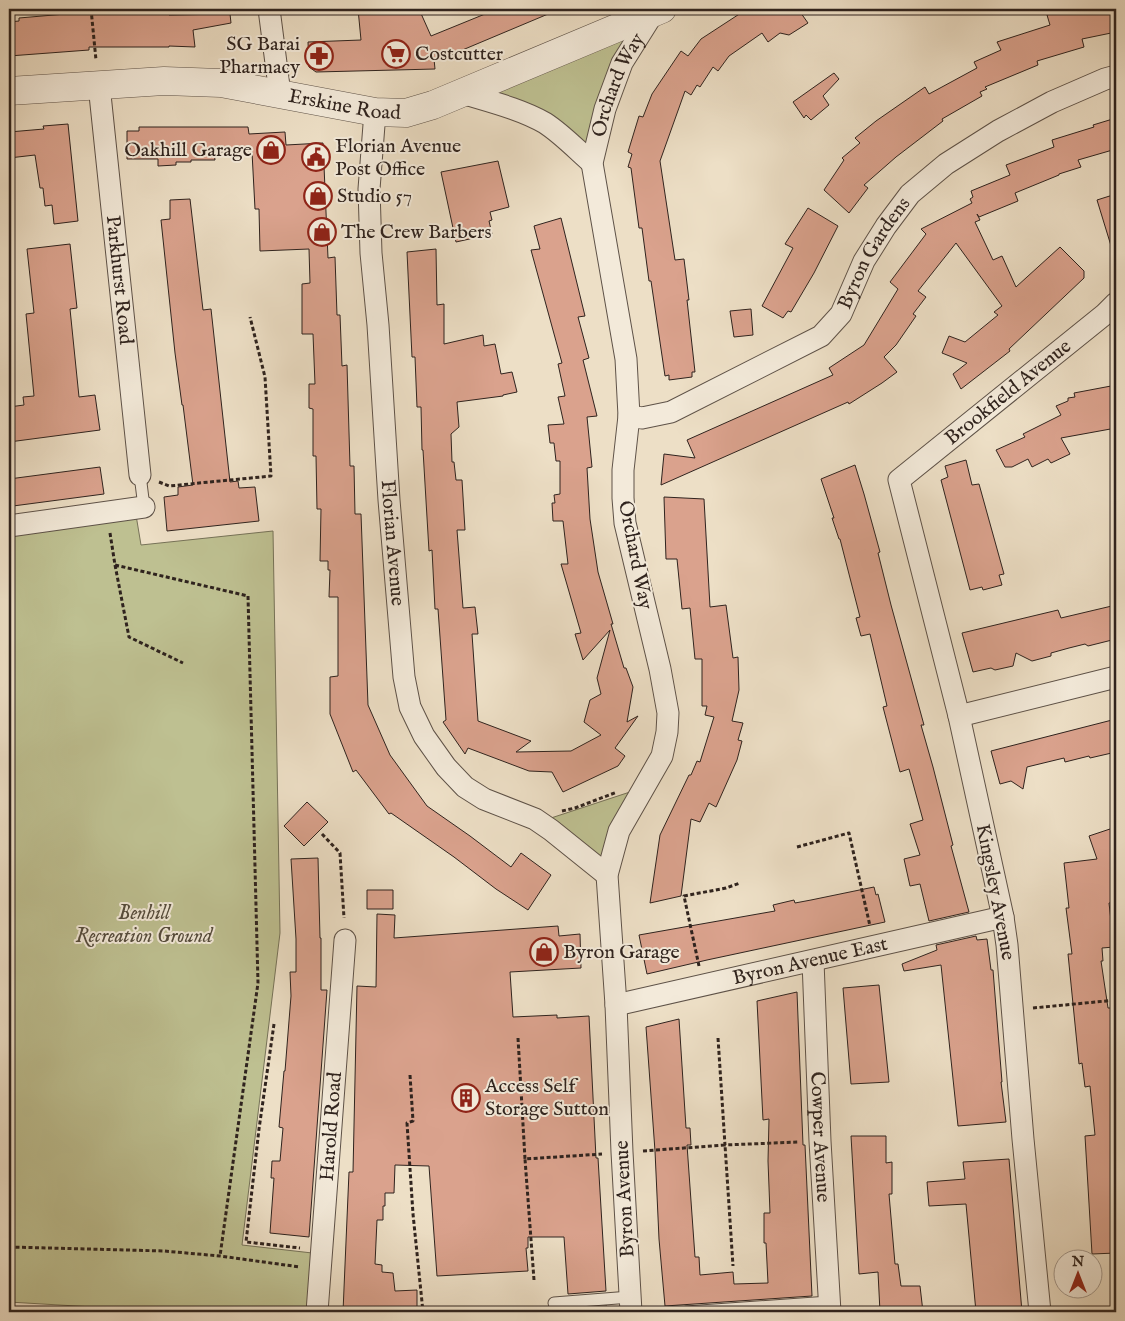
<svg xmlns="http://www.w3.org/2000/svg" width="1125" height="1321" font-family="'IM FELL English',serif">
<rect width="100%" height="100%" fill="#eddfc6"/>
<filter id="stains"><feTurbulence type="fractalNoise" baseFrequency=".004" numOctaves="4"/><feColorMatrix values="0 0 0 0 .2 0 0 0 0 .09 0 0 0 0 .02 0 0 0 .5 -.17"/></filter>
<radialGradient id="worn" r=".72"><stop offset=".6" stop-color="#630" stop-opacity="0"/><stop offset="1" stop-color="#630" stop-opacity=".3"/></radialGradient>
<path fill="#bec091" stroke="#767258" d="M645 21 590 155 474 92Z
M135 509 141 545 273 531 280 933 242 1245 321 1254 317 1312H177L9 1302V526Z
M639 789 604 867 545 820Z"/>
<path fill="#daa28d" stroke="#2f231e" d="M358 9H419L431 36 485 14 483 9H560L441 59H434L435 69 316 72 309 67 308 42 361 40Z
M747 9H798L808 23 789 35 780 33 768 42 762 33 729 56 718 71 713 67 700 87 697 85 691 95 685 91 660 161 675 260 684 259 689 300H687L695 372H692V377L669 380V375L665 376 651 281H649L642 228H639L631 168 628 167 632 154 628 152 639 116 643 117 652 94 681 51 688 56 701 39Z
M1078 9H1116V32L1082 39 1084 47 1037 61 1038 65 985 87 987 89 980 92 982 96 942 119 943 121 896 157 864 185 868 188 849 213 824 190 844 160 842 158 860 143 855 138 876 121 925 87 929 94 977 68 974 62 1001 50 997 42 1050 25 1047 15 1064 10 1068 12Z
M100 10H169V15L230 14 231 23 193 30 195 47 169 46V47H89V50L9 56V22L19 21V18L100 11Z
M834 73 839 79 823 96 829 105 811 120 806 115 804 118 793 102Z
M1116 118V149L1078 160 1081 167 1059 174V175L1015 193 1018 201 979 217 977 214 980 220 975 222 993 260 1002 256 1016 287 1060 247 1084 271V278L1009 349 1010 351 961 389 953 374 967 363 942 353 949 336 965 342 998 315 994 312 1002 306 956 243 918 291 926 297 913 314 916 316 896 345 884 357 897 372 882 383 849 404 848 402 661 485 664 454 695 458 687 440 833 375 829 368 864 345 898 289 890 282 926 234 921 229 972 203 970 199 973 197 971 191 1010 175 1006 165 1054 147 1052 140 1094 127 1093 125Z
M68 124 78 221 54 224 52 205 45 206 43 188H40L35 155 9 158V132L44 129 43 126Z
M139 127H248L249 134 285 132 286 145 323 143 328 258 335 257 337 315H340L342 366 347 365 350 466H354L355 514H361L368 705 390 755 427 806 470 836 511 867 521 853 551 875 528 910 496 889 454 857 391 813 389 814 356 770 353 772 330 714V677L338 676V597H329L330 570H328V561H320L321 509H317L316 456H313V409L309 408V384H315L313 334H302V284L310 283 309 249 260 251 259 209H255L252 152H214L215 160H191V162H176V165L158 166V159H127V131H139Z
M498 161 509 207 490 212 492 220 489 221 492 234 456 242 441 172Z
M1116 194V249H1112L1097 200Z
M190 199 203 310 211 309 230 482 238 481 239 488 255 487 259 521 167 531 164 497 178 495V487L193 485 183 405H182L175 353 161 220 170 219V200Z
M808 208 838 226 814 273 791 312 788 311 783 318 762 306 793 248 785 244Z
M561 218 585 316 578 317 589 358 583 360 597 416 587 417 592 467 587 468 590 519 598 572 613 624H611L624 668H626L633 687 627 722 638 716 615 748 625 756 618 766 563 792 552 772 529 771 468 748 465 754 443 722 446 720 438 609H435L432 550 429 551 423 450H422L421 407H417L415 357H412L407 252 436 249 437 305 444 304V344L483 335 484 346 495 344 501 374 512 372 517 392 503 395V396L457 402 459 427 451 434 452 462H454L456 480H462L465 530H457L463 608 475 607 478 634H472L478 721 531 741 516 752 571 751 601 735 584 722 590 700 601 694 597 678 610 630 583 660 575 634 581 633 561 564H568L563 521H553L552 503H555L554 495 560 494V461H556L554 443H550L548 425 564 424 558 397 565 396 558 364 562 363 531 250 540 249 534 226Z
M70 244 77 308 70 309 79 397 95 395 100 430 9 442V407L24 405 23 397 34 396 26 314 34 313 27 249Z
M751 309 753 335 734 337 730 311Z
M1111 386 1116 418V428L1061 438 1070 454 1051 463 1048 459 1032 467 1028 459 1012 467H1005L996 450 1025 437 1023 434 1061 415 1056 406 1068 401V398L1075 397 1074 393Z
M966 460 972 485 979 484 1004 574 999 575 1002 585 983 590 982 587 970 590 941 480 948 477 945 466Z
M855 465 864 494 880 552 878 553 891 605 924 725H921L933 767 953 845 951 846 969 912 929 921 920 884 910 886 904 859 920 855 910 824 923 820 909 769 900 772 883 707 887 706 870 634 861 636 856 618 860 617 840 539H839L832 518H834L821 479Z
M100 467 104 494 13 506 9 479Z
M664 497 704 499 710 607 726 605 733 658 738 657 739 690 732 721 743 723 738 740 742 741 737 760 716 807 709 803 700 822 691 819 681 896 650 903 660 835 689 775H691L697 761 700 762 714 717 705 715 707 706H702V659H695L690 608 682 609 677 559H666Z
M1116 605V639L1088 646 1085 644 1069 648 1051 653V656L1032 661 1016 653 1013 666 995 670 991 668 973 672 962 633 1058 610 1061 618Z
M1116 719V752L1090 758 1089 756 1065 762 1064 758 1027 767 1023 789 1011 781 1000 784 991 751Z
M307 802 328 822 304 846 284 826Z
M1116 827V902L1109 903 1114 947 1102 948 1103 961H1101L1108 1008H1111L1116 1060 1112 1061V1066H1111L1116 1111V1253L1092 1254 1085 1136 1095 1135 1090 1086 1085 1087 1082 1063 1079 1064 1068 954H1072L1066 908H1069L1064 863 1097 859 1089 836Z
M318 858 320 938H321V990H327L309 1237 270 1233 274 1178H271L272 1161H280L283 1128 279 1127 284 1071H285L291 996 290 972H296V939L291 859Z
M874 887 876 895 878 894 885 922 707 960 647 974 639 935 775 911 773 905 794 900 795 903 811 900Z
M367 890H393V909H367Z
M377 914 395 915 394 938 558 926 559 936 580 934 581 968 510 972 513 1017 557 1015V1018L589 1016 596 1158H598L606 1291 568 1294 564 1237H528V1248H526L528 1271 437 1276 429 1166 395 1165 394 1193H385V1206H383V1220H377L375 1264 382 1265V1272L393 1273 395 1291 417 1290V1308H380V1312H343L349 1172H353L357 986 376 987Z
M976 936 977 940 987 939 991 970H993L1002 1082H1001L1006 1122 958 1126 941 965 904 971 902 964 937 950 936 945Z
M879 985 889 1082 851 1084 843 988Z
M797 992 803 1145H805L812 1296 665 1306 659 1239 655 1151 646 1027 679 1019 686 1128H690L691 1145H687L695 1257H699L700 1275 733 1272 734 1284 768 1283 766 1243H764V1213H770L768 1161 769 1119 763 1120 757 1001Z
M851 1136H886V1163L892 1162V1194H889L895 1264H898L901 1286H920L923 1312H880L878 1272 859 1274Z
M1009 1159 1022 1312H976L966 1204 929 1206 927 1182 965 1179 963 1162Z
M607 1306V1312H569L568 1309Z"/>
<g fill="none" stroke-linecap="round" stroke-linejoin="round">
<defs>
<path id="service" d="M140 475 144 507
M554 1303 630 1297
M686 1312 829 1302"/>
<g id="minor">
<path d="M269 9 280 94"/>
<path id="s1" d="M99 85 140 475"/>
<path d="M462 93C488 101 521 109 545 123 562 134 577 150 592 163"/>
<path id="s2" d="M375 112 369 189 371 253 378 325 389 500 404 677 410 707 424 736 446 767 465 787 484 799 535 819 551 830 607 875"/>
<path id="s3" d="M629 416 642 418 671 412 821 336 841 314 864 261 886 226 910 194 946 164 998 131 1052 102 1105 79 1116 76"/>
<path d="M9 526 144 507"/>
<path d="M959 716 1116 677"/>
<path id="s4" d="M813 961 820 1141 830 1312"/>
<path id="s5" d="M616 1005 1003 917"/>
<path id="s6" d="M317 1312 345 940"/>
<path id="s7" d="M631 1312 622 1152 616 1005 607 875 619 831 662 756 667 732 668 713 660 669 625 523 623 498V470L629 416 626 359 592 163 605 109 622 63 654 12"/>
<path id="s8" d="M1040 1312 1023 1139 1007 945 1003 917 959 716 899 480 1105 314 1116 303"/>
</g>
<g id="tertiary">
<path id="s9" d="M9 91 164 81 221 83 375 112 406 113 433 105 662 9"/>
</g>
</defs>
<use href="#service" stroke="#5e5248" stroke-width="13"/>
<use href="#minor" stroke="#5e5248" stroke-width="23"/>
<use href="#tertiary" stroke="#5e5248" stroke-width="29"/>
<path stroke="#2f231e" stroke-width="3" stroke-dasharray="4 2.5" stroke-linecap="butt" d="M91 9 96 60
M159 482 169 486 271 476 265 377 250 317
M110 533 115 565 248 596 258 983 220 1256
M115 565 129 637 183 663
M562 811 575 808 617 792
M322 834 340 853 344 918
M797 847 849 833 870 926
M699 966 684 896 726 888 740 883
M1033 1008 1116 1000
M274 1024 259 1129 246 1242 300 1248
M518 1038 525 1159
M718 1038 725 1145 799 1142
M410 1075 413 1121 407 1123 413 1214 423 1312
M643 1151 725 1145 733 1266
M9 1247 164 1251 220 1256 300 1267
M534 1280 525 1159 602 1154"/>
<use href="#service" stroke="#f3eada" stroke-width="11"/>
<use href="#minor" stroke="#f3eada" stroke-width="21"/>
<use href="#tertiary" stroke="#f3eada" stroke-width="28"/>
</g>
<defs>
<symbol id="supermarket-ring" viewBox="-11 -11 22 22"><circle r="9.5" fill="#f3eada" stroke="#8f2418" stroke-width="1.5"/><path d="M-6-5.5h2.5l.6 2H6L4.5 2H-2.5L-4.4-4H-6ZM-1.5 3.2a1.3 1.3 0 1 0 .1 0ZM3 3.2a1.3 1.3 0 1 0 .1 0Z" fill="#8f2418"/></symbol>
<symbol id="pharmacy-ring" viewBox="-11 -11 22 22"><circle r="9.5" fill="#f3eada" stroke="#8f2418" stroke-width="1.5"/><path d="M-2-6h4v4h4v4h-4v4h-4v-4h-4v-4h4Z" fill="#8f2418"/></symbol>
<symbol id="shop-ring" viewBox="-11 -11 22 22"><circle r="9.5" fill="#f3eada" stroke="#8f2418" stroke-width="1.5"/><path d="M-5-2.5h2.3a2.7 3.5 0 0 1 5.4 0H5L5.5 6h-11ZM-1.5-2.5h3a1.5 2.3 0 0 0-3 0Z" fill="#8f2418"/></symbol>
<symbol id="civic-ring" viewBox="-11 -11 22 22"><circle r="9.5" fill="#f3eada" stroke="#8f2418" stroke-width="1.5"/><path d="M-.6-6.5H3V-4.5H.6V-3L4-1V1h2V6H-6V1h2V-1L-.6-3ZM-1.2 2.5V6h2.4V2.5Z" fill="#8f2418"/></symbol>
<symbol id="building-ring" viewBox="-11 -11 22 22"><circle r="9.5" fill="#f3eada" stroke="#8f2418" stroke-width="1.5"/><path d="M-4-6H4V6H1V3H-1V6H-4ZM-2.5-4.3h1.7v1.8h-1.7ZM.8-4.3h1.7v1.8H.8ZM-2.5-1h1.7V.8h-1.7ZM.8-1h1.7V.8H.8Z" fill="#8f2418"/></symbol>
</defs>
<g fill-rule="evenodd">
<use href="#supermarket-ring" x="380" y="38" width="32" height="32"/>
<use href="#pharmacy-ring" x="303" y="40" width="32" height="32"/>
<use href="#shop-ring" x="255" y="134" width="32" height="32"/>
<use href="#civic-ring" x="300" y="141" width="32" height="32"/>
<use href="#shop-ring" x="302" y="180" width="32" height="32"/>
<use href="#shop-ring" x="306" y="216" width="32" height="32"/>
<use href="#shop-ring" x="528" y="936" width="32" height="32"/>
<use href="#building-ring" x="450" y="1082" width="32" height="32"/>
</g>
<g text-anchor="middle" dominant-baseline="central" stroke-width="4" stroke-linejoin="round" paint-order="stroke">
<g font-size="20" fill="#2f231e" stroke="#f3eada" text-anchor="start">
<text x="300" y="44" text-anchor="end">SG Barai<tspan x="300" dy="23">Pharmacy</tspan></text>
<text x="415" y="54">Costcutter</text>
<text x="335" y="146">Florian Avenue<tspan x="335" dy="23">Post Office</tspan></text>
<text x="252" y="150" text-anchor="end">Oakhill Garage</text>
<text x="337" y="196">Studio 57</text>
<text x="341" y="232">The Crew Barbers</text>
<text x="563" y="952">Byron Garage</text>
<text x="485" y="1086">Access Self<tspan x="485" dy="23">Storage Sutton</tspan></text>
</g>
<g font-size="20" fill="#2f231e" stroke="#f3eada">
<text stroke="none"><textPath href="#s7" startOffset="1254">Orchard Way</textPath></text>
<text stroke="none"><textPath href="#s9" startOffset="338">Erskine Road</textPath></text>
<text stroke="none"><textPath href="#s3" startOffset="310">Byron Gardens</textPath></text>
<text stroke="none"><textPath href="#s1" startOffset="196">Parkhurst Road</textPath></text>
<text stroke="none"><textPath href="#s8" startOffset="986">Brookfield Avenue</textPath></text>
<text stroke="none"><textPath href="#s2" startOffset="432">Florian Avenue</textPath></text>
<text transform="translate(635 555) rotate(79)">Orchard Way</text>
<text transform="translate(995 892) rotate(79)">Kingsley Avenue</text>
<text stroke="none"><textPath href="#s5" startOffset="199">Byron Avenue East</textPath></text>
<text stroke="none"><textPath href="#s6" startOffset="186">Harold Road</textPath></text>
<text stroke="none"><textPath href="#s4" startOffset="176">Cowper Avenue</textPath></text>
<text transform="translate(625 1199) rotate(-93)">Byron Avenue</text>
</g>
<g font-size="20" font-style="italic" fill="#534a3b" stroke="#f3eada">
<text x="144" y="913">Benhill<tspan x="144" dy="23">Recreation Ground</tspan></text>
</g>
</g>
<rect width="1125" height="1321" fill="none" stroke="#eddfc6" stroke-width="30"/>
<rect x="10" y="10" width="1105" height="1301" fill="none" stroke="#2f231e" stroke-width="2.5"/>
<rect x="15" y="15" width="1095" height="1291" fill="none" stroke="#2f231e"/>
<g transform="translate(1078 1274)"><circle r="24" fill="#f3eada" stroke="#a59a8f"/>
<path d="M0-4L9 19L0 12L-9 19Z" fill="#8f2418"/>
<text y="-8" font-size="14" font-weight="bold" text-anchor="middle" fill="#2f231e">N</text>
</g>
<rect width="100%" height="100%" filter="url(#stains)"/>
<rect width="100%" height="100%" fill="url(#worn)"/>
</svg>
